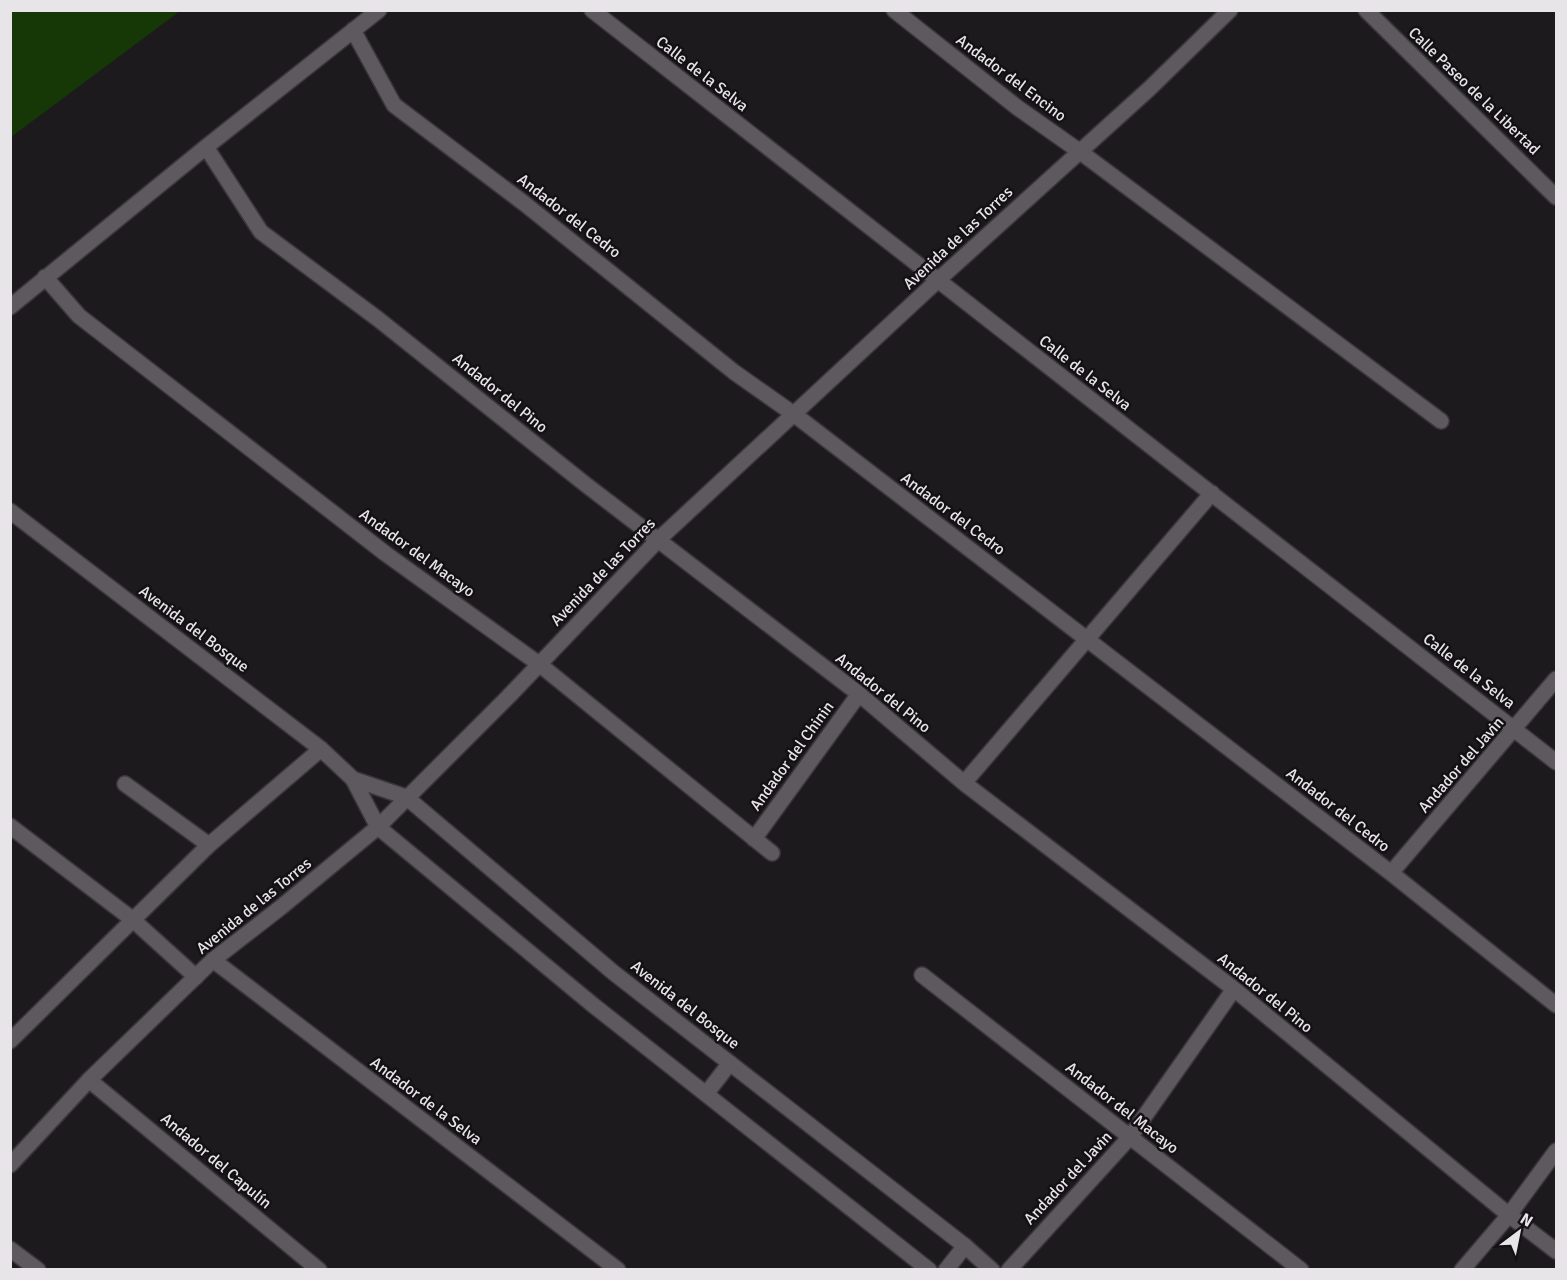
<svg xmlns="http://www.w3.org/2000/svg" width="1567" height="1280" font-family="Signika,sans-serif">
<rect width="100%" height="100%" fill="#1d1a1e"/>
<path fill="#163806" d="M11 10H180V11L11 137Z"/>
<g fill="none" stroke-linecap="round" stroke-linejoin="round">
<defs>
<path id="minor" d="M592 10C912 262 1235 511 1556 762
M894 10 1018 108 1079 151 1441 421
M353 30 394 105 525 204 734 372 795 415 1391 873 1556 1005
M206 147 261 232 378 319 585 484 859 694 964 783 1234 989 1509 1215 1556 1251
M45 277 79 316 386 554 539 664 772 853
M10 307 206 147 379 10
M10 511 321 749 353 779 378 827
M353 779 406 797
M964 783 1212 493
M125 784 209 845
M10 826 132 919 196 977
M754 839 859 694
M1391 873 1556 679
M213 960 618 1270
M922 975 1301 1270
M10 1041 209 845 321 749
M89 1080 319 1270
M10 1249 38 1270
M946 1270 965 1246
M1009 1270 1130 1137 1234 989
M1462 1270 1509 1215 1556 1151"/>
<path id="tertiary" d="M1366 10 1556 197
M406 797 614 973 965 1246 992 1270
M378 827 593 1005 929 1270
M706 1094 730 1063
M10 1165 89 1080 213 960 280 908 378 827 508 697 659 539 937 281 1149 89 1230 10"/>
</defs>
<use href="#minor" stroke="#393739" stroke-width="18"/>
<use href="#tertiary" stroke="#393739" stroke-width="18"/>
<use href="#minor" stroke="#5d595e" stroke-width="15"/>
<use href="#tertiary" stroke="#5d595e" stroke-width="15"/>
</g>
<g text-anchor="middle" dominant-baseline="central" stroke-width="5" stroke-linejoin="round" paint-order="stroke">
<g font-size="16" fill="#e7e5e7" stroke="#141115">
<text transform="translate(702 74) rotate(38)">Calle de la Selva</text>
<text transform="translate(1011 78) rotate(37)">Andador del Encino</text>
<text transform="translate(1474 91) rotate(44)">Calle Paseo de la Libertad</text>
<text transform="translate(569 216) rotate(38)">Andador del Cedro</text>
<text transform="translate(958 238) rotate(-43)">Avenida de las Torres</text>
<text transform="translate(1085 373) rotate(38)">Calle de la Selva</text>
<text transform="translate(500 393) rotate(39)">Andador del Pino</text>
<text transform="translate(953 514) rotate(37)">Andador del Cedro</text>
<text transform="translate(417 553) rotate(36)">Andador del Macayo</text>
<text transform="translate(603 572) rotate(-46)">Avenida de las Torres</text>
<text transform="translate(194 629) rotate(37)">Avenida del Bosque</text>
<text transform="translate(1469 671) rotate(38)">Calle de la Selva</text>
<text transform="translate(883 693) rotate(39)">Andador del Pino</text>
<text transform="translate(792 756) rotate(-54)">Andador del Chinin</text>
<text transform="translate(1461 765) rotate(-49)">Andador del Javin</text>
<text transform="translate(1338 810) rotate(38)">Andador del Cedro</text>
<text transform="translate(254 906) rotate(-39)">Avenida de las Torres</text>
<text transform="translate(1265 993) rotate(39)">Andador del Pino</text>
<text transform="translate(685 1005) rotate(38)">Avenida del Bosque</text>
<text transform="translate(426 1101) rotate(37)">Andador de la Selva</text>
<text transform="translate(1122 1108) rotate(38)">Andador del Macayo</text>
<text transform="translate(216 1161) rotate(40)">Andador del Capulín</text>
<text transform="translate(1068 1178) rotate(-47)">Andador del Javin</text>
</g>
</g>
<rect width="1567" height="1280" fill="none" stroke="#e7e5e7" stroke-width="24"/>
<g transform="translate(1519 1232) rotate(32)" stroke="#141115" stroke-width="4.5" paint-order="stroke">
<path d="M0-4.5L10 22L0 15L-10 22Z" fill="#e7e5e7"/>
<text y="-9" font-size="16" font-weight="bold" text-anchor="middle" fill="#e7e5e7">N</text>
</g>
</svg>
